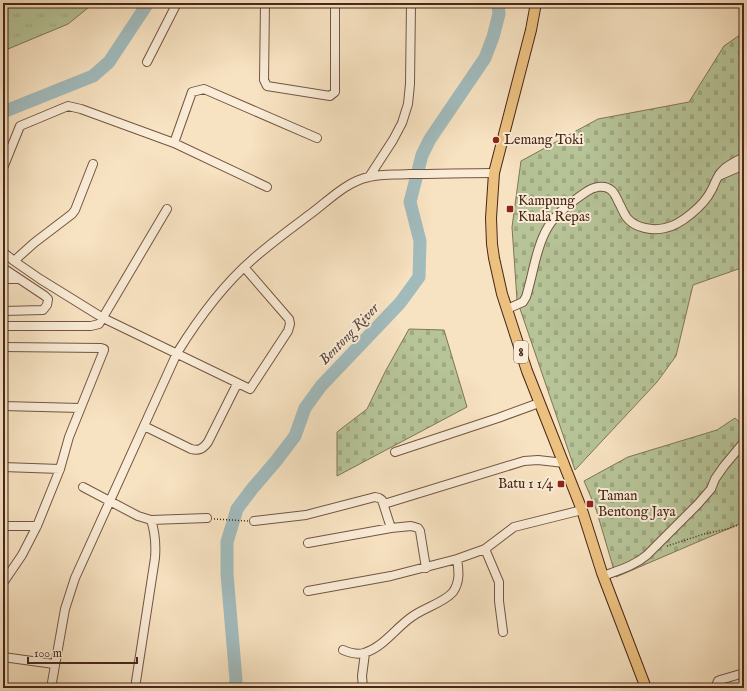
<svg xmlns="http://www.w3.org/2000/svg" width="747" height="691" font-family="'IM FELL English',serif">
<defs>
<pattern id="grass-tufts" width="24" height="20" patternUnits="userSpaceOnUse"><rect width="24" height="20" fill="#b6c498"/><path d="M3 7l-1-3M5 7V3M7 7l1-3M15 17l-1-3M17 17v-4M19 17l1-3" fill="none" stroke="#9ea882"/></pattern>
<pattern id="cemetery-stones" width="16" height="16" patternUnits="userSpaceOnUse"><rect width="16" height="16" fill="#b6c498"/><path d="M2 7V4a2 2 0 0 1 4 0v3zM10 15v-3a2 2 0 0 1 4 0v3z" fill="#9ea882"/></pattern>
</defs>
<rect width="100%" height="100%" fill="#f7e2c1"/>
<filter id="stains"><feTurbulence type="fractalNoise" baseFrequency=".005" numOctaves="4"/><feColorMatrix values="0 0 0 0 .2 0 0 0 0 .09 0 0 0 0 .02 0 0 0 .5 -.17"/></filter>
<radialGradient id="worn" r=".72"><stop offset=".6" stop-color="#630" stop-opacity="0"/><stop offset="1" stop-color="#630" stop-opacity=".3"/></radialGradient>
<path fill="url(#grass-tufts)" stroke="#807558" d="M3 3H94L68 24 8 49 3 33Z"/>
<path fill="url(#cemetery-stones)" stroke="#807558" d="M744 32V267L693 285 676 356 657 382 575 470 517 300 512 227 521 161 598 119 689 102 724 46Z
M409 329 444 330 467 407 337 476V432L367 409 385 372Z
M735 418 744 426V522L616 577 596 509 584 481 628 457 717 430Z"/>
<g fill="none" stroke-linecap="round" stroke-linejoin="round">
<path stroke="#a1bbbd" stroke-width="13" d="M3 112 93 76 109 62 148 3
M235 688 236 680 227 574V542L237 509 252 489 276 461 295 436 305 408 321 386 400 303 419 277 420 241 410 202 422 155 430 139 485 58 493 37 499 14 498 3"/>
<defs>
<path id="minor" d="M265 3 264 80 267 86 330 96 335 92V3
M147 62 177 3
M174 143 192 92 204 89 317 138
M93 164 75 210 72 214 34 243 14 261 40 279 103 318 250 389 288 331 290 324 289 319 244 267
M3 168 20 126 68 106 81 109 174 143 267 187
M721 175 744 165
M369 177 393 140 402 123 408 104 410 84 411 3
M3 252 14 261
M3 268 45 296 48 299 47 305 43 310 3 311
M3 279H18
M507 309 523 302 526 297C533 275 536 247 548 227 556 213 573 201 586 192 593 187 604 184 611 190 615 193 617 199 619 203 622 208 624 215 628 219 636 228 653 231 665 228 681 225 704 205 711 191 715 184 717 175 723 170 729 164 737 161 744 157
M3 326H91L99 324 167 209
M3 347 101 348 104 349V350L69 437 60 469 37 526 22 555 3 583
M3 406 80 408
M144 426 191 449C199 451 203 449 208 442L237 384
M395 452 498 418 539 403
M3 467 60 469
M83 487 138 516 151 520C155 532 156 545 155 558L135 688
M384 504 524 461 538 460 564 463
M151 520 207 518
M254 521 306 515 375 497 379 498 382 500 391 528
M3 526H37
M308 543 391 528 411 526 418 528 420 531 426 568
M485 549 499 582V601L503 632
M603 576C619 570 634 566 647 555L698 504 711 489 715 479 724 466 744 442
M308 591 391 576 457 559 485 549 514 527 582 510
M343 650C350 653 356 655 364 653 384 647 396 627 413 616 424 608 445 602 453 592 460 582 459 571 457 559
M3 657 54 664
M51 688 65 609 75 578 177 353C198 319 223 285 253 259 272 242 293 227 313 212 330 199 348 181 369 177 382 174 396 175 409 174 437 174 466 173 494 173
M363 688 362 676 365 653
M715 688 718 681 720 680 744 673"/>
<path id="major" d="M536 3 531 30 494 173 491 218 492 244 494 258 502 294 527 371 582 510 602 573 646 688"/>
</defs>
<use href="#minor" stroke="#745542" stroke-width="10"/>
<use href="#major" stroke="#492618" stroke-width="12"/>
<path stroke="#492618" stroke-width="1.5" stroke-dasharray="1 2" stroke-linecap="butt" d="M214 519 248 521
M667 546 704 534 727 529 744 523"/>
<use href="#minor" stroke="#faecd7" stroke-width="8"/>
<use href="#major" stroke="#ecc180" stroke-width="10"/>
</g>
<g fill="#8f2418" stroke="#faecd7" stroke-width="1.5">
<circle cx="496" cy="140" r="4"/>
<rect x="506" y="205" width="8" height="8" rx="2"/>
<rect x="557" y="480" width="8" height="8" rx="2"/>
<rect x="586" y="500" width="8" height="8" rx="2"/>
</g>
<g text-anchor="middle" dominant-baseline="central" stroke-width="4" stroke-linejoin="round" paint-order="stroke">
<rect fill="#faecd7" stroke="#7e6151" stroke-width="1" x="514" y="341" width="14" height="22" rx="3"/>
<g font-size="13" font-weight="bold" fill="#492618">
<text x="521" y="352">8</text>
</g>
<g font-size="14" fill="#492618" stroke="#faecd7" text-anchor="start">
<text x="504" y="140">Lemang Toki</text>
<text x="518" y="201">Kampung<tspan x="518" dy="16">Kuala Repas</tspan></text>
<text x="553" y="484" text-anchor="end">Batu 1 1/4</text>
<text x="598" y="496">Taman<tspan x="598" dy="16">Bentong Jaya</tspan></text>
</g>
<g font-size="15" font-style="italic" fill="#5f4b41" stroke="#faecd7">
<text transform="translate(349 334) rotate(-46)">Bentong River</text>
</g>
</g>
<rect width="747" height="691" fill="none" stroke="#f7e2c1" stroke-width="16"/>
<rect x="4" y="4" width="739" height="683" fill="none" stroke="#492618" stroke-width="2"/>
<rect x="8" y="8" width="731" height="675" fill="none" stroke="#492618"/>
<path d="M28 657v6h109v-6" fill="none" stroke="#492618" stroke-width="2"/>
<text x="34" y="657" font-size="12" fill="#492618" stroke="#faecd7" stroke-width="3" paint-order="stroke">100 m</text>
<rect width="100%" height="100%" filter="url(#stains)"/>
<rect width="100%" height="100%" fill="url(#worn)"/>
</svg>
